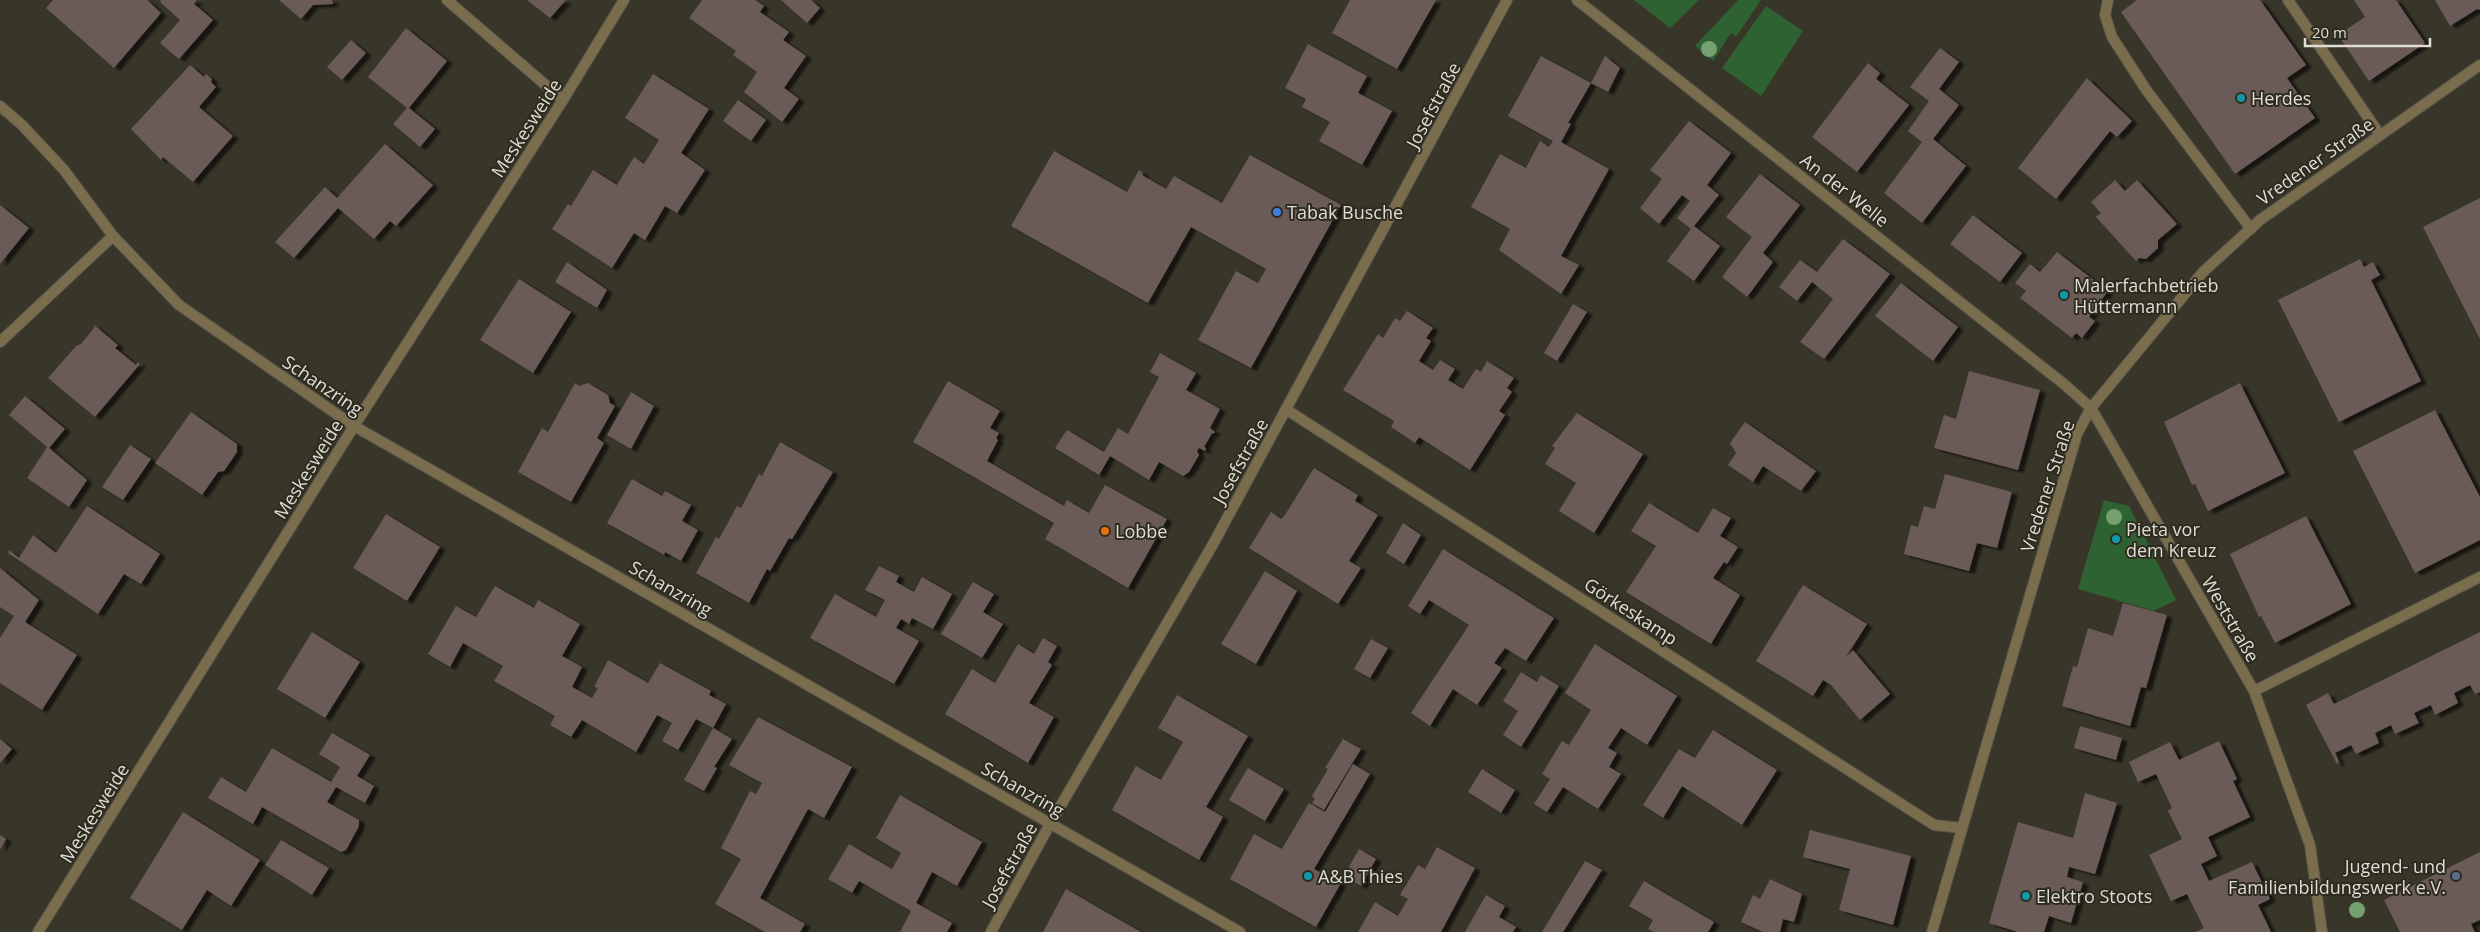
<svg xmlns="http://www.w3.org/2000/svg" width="2480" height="932" font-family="'Open Sans',sans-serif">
<defs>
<filter id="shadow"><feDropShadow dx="5.5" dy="3" stdDeviation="1" flood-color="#0009"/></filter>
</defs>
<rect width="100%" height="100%" fill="#383529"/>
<path fill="#2f6232" d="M1634 0H1699L1670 28Z
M1738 0H1761L1736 37 1731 33 1713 61 1695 46Z
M1766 6 1803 31 1761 96 1722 68Z
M2104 500 2129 506 2176 600 2154 611 2078 589Z"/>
<path fill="#6a5a58" filter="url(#shadow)" d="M53 0H147L161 13 114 68 46 8Z
M161 0H197L194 4 213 20 179 59 160 43 180 20 160 2Z
M279 0H332L333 4 313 5 301 19Z
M527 0H566L550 18Z
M702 0H755L764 6 760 12 789 32 783 40 806 56 784 88 799 99 782 122 744 92 757 72 733 55 736 51 689 18Z
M781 0H811L820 8 807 23Z
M1350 0H1436L1397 69 1332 33Z
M2137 0H2260L2306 65 2287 78 2315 118 2235 174 2121 12Z
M2354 0H2396L2425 43 2369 81 2338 35 2365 17Z
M2435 0H2480V10L2477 9 2450 26Z
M406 28 447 61 409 108 435 129 420 147 393 124 407 108 368 77Z
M351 40 366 53 342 80 327 67Z
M1308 44 1367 76 1358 93 1392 111 1362 165 1319 141 1330 122 1302 107 1306 99 1285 88Z
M1940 48 1959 62 1939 89 1959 105 1933 139 1966 166 1922 223 1884 193 1922 142 1908 131 1929 101 1910 87Z
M1541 56 1591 83 1568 123 1571 124 1561 142 1609 169 1561 256 1579 265 1561 294 1499 250 1510 229 1471 207 1500 154 1526 168 1540 141 1549 147 1553 141 1508 116Z
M1605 56 1620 68 1608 92 1591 83Z
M1868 63 1880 73 1876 79 1909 105 1857 172 1812 137Z
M190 65 204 77 206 74 212 79 211 82 216 87 199 107 233 136 193 182 163 157 161 160 131 129Z
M653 74 709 109 681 153 705 170 677 213 665 206 645 240 634 233 612 268 552 229 568 204 571 206 593 170 617 185 634 157 644 164 659 140 625 118Z
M2087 78 2132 121 2117 137 2110 131 2056 199 2018 168Z
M738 100 766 120 751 141 723 121Z
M1689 121 1731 153 1707 185 1719 195 1694 226 1720 246 1694 281 1667 261 1691 229 1677 218 1690 201 1682 195 1659 224 1640 208 1662 179 1650 170Z
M385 144 433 185 396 226 390 221 374 239 338 208 294 258 275 242 325 187 337 198Z
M1054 151 1127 192 1139 170 1143 173 1142 175 1166 189 1174 176 1222 203 1250 155 1341 205 1251 368 1198 340 1236 271 1258 283 1266 269 1191 227 1148 303 1011 226Z
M1760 174 1800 205 1763 253 1773 262 1747 297 1722 277 1752 237 1726 217Z
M2115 180 2125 191 2137 180 2177 224 2158 240V248L2146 259 2139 258 2136 261 2096 217 2101 213 2091 202Z
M2480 198V339L2423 227Z
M0 205 29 228 0 264Z
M1973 215 2022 253 2000 282 1950 244Z
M1843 239 1890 274 1824 359 1800 342 1833 299 1812 282 1797 301 1779 287 1800 260 1817 272Z
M2057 252 2108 291 2089 317 2095 321 2082 338 2076 333 2072 338 2020 298 2026 291 2015 283 2030 264 2040 272Z
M2360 259 2364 267 2373 262 2380 275 2371 280 2421 381 2339 422 2278 300Z
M567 262 607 290 597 308 555 282Z
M519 279 571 312 533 373 480 340Z
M1901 283 1958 327 1933 361 1875 316Z
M1573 304 1587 312 1557 361 1544 353Z
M1407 311 1433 328 1426 338 1431 341 1419 361 1433 370 1440 360 1455 369 1448 380 1463 389 1476 369 1481 372 1487 361 1514 378 1507 388 1512 392 1499 411 1505 415 1470 470 1419 437 1415 443 1391 427 1394 421 1343 390 1378 334 1383 338 1395 318 1400 321Z
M94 325 118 345 115 348 136 365 138 362 140 364 95 417 48 378 76 346 81 344 94 328Z
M1160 353 1196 373 1186 390 1220 409 1210 428 1215 432 1213 434 1212 433 1204 447 1206 448 1205 451 1199 448 1197 451 1199 455 1189 472 1183 476 1159 462 1149 480 1110 456 1099 475 1055 448 1067 430 1104 452 1118 428 1128 434 1159 377 1150 372Z
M1969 371 2040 390 2018 470 1934 448 1944 415 1956 419Z
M948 381 1000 411 990 428 999 433 996 438 998 440 987 461 1064 506 1067 500 1089 513 1105 485 1167 519 1128 588 1045 539 1054 523 913 442Z
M575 383 579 386 588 383 608 395 610 403 615 406 597 438 604 443 571 502 518 472 542 428 548 432Z
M2240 383 2285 473 2208 511 2195 484 2192 485 2164 422Z
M631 392 654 406 631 449 607 435Z
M25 396 65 429 49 448 87 480 69 507 27 478 47 447 9 415Z
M2435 410 2480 497V540L2415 573 2353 451Z
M191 412 237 444V452L224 471 218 472 202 495 155 463Z
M1577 413 1643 454 1594 533 1559 511 1576 483 1545 464 1555 448 1552 446Z
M1745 422 1816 471 1801 491 1763 466 1753 482 1728 465 1736 453 1730 443Z
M780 442 833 472 792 539 789 538 770 571 767 569 749 603 696 573 716 537 719 539 737 506 741 508 759 474 762 476Z
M130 445 151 459 123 500 102 487Z
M1314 468 1358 495 1355 501 1378 515 1349 561 1361 568 1338 604 1249 548 1271 512 1281 519 1285 515Z
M1945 474 2012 492 1997 548 1977 543 1969 571 1904 554 1911 525 1918 527 1924 506 1935 509Z
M632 479 662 496 665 491 691 505 682 521 698 530 681 561 665 552 664 555 607 523Z
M1649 503 1698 533 1713 508 1731 518 1720 536 1738 547 1727 564 1724 562 1713 578 1740 595 1711 644 1626 592 1656 546 1631 531Z
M87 506 160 554 141 584 124 574 98 614 8 553 9 550 19 558 33 535 56 553Z
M386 514 440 547 407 601 353 568Z
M2306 516 2351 604 2275 643 2261 616 2259 617 2230 554Z
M1403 523 1421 535 1404 564 1386 553Z
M1443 549 1554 618 1526 661 1505 648 1494 663 1502 668 1477 705 1453 689 1430 726 1411 713 1469 625 1429 600 1420 614 1408 606Z
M879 566 899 576 896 582 914 592 922 577 952 594 933 629 912 618 909 624 901 619 896 628 919 641 894 684 810 638 835 594 876 617 885 600 865 590Z
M0 568 39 600 25 622 77 655 42 710 0 683V638L14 616 0 607Z
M1265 571 1297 591 1256 664 1221 644Z
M973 582 994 594 983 612 1003 624 982 658 941 634Z
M1803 585 1867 624 1846 657 1853 650 1890 694 1860 720 1831 685 1823 680 1813 696 1756 661Z
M495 586 534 608 538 600 580 624 562 656 582 667 572 687 592 698 598 688 594 687 608 660 648 683 660 663 711 691 709 695 726 704 713 728 696 719 678 750 662 741 672 723 657 715 636 752 582 720 571 737 550 725 555 716 494 681 503 666 463 643 450 667 428 654 456 606 476 617Z
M2123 603 2167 615 2146 688 2141 687 2130 726 2062 706 2073 666 2077 667 2088 628 2113 636Z
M312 632 360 662 325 718 277 689Z
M2480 632V692L2475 694 2470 685 2454 693 2458 703 2435 715 2431 705 2414 713 2419 723 2395 734 2391 725 2375 733 2379 743 2356 754 2351 745 2335 753 2339 762 2337 764 2306 705 2328 693 2334 704Z
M1043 638 1057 646 1048 662 1052 665 1029 703 1054 717 1028 763 945 714 972 669 995 683 1018 644 1034 654Z
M1371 639 1388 648 1370 678 1354 669Z
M1595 644 1677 696 1647 745 1621 728 1608 748 1617 753 1609 767 1621 774 1598 809 1563 787 1547 812 1534 804 1550 779 1542 774 1562 741 1569 745 1591 710 1565 693Z
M1521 672 1537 682 1541 675 1559 686 1521 747 1503 735 1518 711 1503 701Z
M1177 695 1248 736 1206 807 1223 817 1199 860 1112 810 1136 766 1161 780 1183 742 1158 728Z
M758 717 852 767 824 818 808 809 760 898 805 924 800 932H765L715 904 741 859 721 848 750 791 756 794 762 783 729 765Z
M2080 726 2122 738 2116 760 2074 748Z
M713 728 732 739 714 767 717 768 704 791 684 780Z
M1713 730 1777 770 1742 825 1682 786 1663 818 1643 805 1679 749 1695 758Z
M332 733 370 755 357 776 374 786 365 803 336 787 327 802 359 820V826L346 850 341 852 262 807 253 824 208 798 221 777 246 792 272 748 331 782 340 767 319 754Z
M0 739 12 749 0 763Z
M1343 739 1361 749 1324 810 1312 803 1315 799 1312 796 1328 769 1325 768Z
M2219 741 2237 779 2233 781 2250 817 2208 837 2217 856 2201 864 2209 881 2252 862 2270 899 2258 905 2271 932H2195L2204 928 2187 894 2171 901 2149 855 2182 839 2168 811 2172 808 2156 774 2138 782 2129 762 2170 742 2179 760Z
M1353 764 1370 774 1314 869 1341 883 1316 927 1230 879 1254 834 1282 849 1309 803 1325 812Z
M1248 768 1284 789 1265 821 1229 800Z
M1482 769 1515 790 1501 813 1468 792Z
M2085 793 2117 803 2095 874 2069 867 2067 877 2083 882 2071 923 2049 916 2044 932H2018L1989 923 2018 822 2073 838Z
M900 795 982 842 957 886 932 872 916 903 952 923 947 932H900L911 911 859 881 852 893 828 879 849 844 892 869 901 853 876 838Z
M183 812 260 860 231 906 207 890 182 930 130 898Z
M1810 830 1911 856 1893 925 1839 910 1850 869 1803 857Z
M0 835 6 839 0 850Z
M281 840 329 868 312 895 265 865Z
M1437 847 1475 868 1441 932H1358L1375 902 1398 916 1408 899 1400 895 1418 865 1425 869Z
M1359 849 1376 859 1361 886 1344 876Z
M2480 852V920L2471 924 2475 932H2400L2384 900Z
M1585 861 1602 870 1563 932H1542Z
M1770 879 1802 894 1794 922 1783 919 1780 932H1763L1741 922 1753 895 1760 899Z
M1644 881 1714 922 1708 932H1654L1648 929 1653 920 1629 906Z
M1066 889 1111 915 1141 932H1043Z
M1486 895 1505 906 1499 917 1516 927 1513 932H1465Z"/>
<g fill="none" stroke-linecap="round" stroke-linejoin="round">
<defs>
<path id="lane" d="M447 0 563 100
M2108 0 2105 15 2112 37 2147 91 2251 229
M2288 0 2380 135"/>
<path id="street" d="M1577 0 2064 384 2091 408 2254 691 2310 845 2322 932
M0 106 22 125 64 170 113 236 179 305 354 426 1240 932
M0 342 113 236
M1287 410 1934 825 1962 828
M2254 691 2480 577
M38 932 354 426 563 100 624 0
M991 932 1050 824 1212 546 1507 0
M1932 932 2077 434 2091 408 2203 272 2260 220 2480 65"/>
</defs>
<use href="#lane" stroke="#565348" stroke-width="12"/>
<use href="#street" stroke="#565348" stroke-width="12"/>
<use href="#lane" stroke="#7a6d4e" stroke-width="10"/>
<use href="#street" stroke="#7a6d4e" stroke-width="10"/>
</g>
<g fill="#74a16f">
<circle cx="1709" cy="49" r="8"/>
<circle cx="2114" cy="517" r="8"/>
<circle cx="2357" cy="910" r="8"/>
</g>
<g fill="#0f9aa8" stroke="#2e2b1f" stroke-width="2">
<circle cx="2241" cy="98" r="5"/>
<circle cx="2064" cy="295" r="5"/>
<circle cx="2116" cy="539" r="5"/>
<circle cx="1308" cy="876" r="5"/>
<circle cx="2026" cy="896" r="5"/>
</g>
<circle fill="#3f7fe0" stroke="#2e2b1f" stroke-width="2" cx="1277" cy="212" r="5"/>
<circle fill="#e8710a" stroke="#2e2b1f" stroke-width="2" cx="1105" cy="531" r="5"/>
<circle fill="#5c6f8a" stroke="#2e2b1f" stroke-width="2" cx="2456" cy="876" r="5"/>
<g text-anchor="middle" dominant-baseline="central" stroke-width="4" stroke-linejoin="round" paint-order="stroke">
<g font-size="18" fill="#dfddd5" stroke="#2e2b1f" text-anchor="start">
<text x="2251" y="98">Herdes</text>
<text x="1287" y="212">Tabak Busche</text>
<text x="2074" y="285">Malerfachbetrieb<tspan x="2074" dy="21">Hüttermann</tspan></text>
<text x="2126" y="529">Pieta vor<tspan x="2126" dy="21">dem Kreuz</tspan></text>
<text x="1115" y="531">Lobbe</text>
<text x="2446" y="866" text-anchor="end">Jugend- und<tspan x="2446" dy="21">Familienbildungswerk e.V.</tspan></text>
<text x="1318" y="876">A&amp;B Thies</text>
<text x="2036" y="896">Elektro Stoots</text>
</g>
<g font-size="18" fill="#dfddd5" stroke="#2e2b1f">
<text transform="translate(1433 105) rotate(-62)">Josefstraße</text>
<text transform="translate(526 128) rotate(-57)">Meskesweide</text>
<text transform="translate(2315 161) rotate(-35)">Vredener Straße</text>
<text transform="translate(1845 190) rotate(38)">An der Welle</text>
<text transform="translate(323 385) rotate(34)">Schanzring</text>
<text transform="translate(1240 461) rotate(-61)">Josefstraße</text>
<text transform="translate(308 469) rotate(-58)">Meskesweide</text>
<text transform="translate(2047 486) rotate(-72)">Vredener Straße</text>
<text transform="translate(671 588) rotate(30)">Schanzring</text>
<text transform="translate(1631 611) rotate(33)">Görkeskamp</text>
<text transform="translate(2231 619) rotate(60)">Weststraße</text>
<text transform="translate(1023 789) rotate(30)">Schanzring</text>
<text transform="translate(94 813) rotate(-58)">Meskesweide</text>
<text transform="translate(1009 865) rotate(-61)">Josefstraße</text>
</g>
</g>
<path d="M2305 38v8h125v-8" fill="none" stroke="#dfddd5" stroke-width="2.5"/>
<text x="2312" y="38" font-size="15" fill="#dfddd5" stroke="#2e2b1f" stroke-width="4" paint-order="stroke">20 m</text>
</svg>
